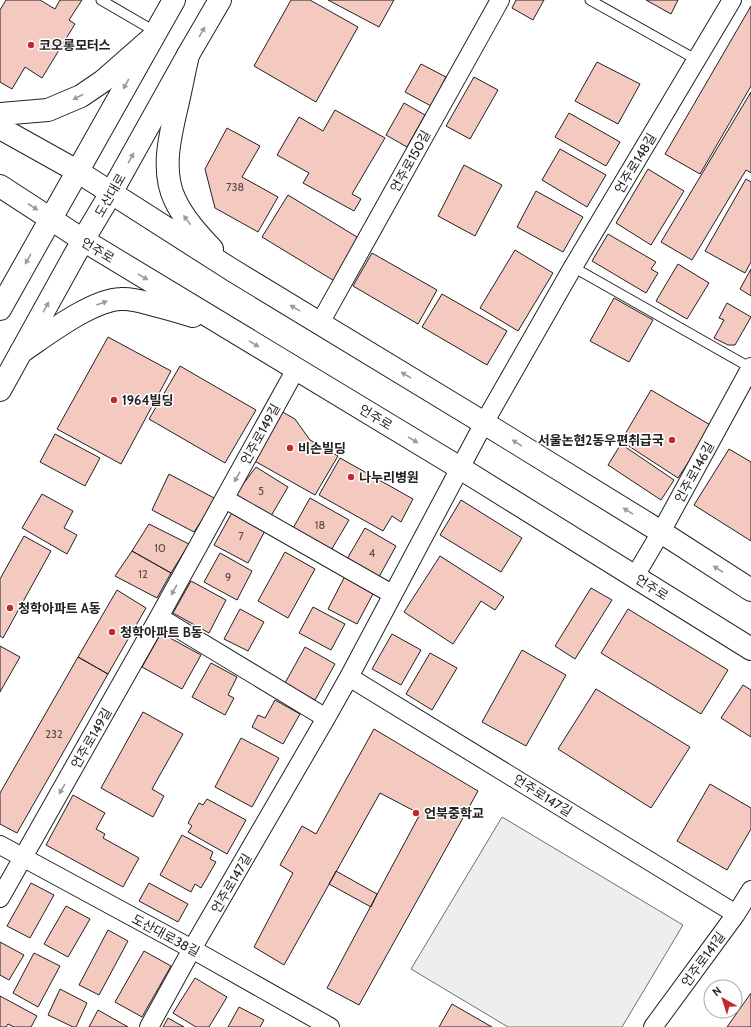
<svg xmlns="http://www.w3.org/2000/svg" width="751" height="1027" font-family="Cabin,'Noto Sans KR',sans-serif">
<rect width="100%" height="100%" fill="#fff"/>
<path fill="#eee" stroke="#6f6f6f" d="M502 817 683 925 622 1027H508L411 969Z"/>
<path fill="#f3c9c0" stroke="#222" d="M6 0H40L55 9 60 0H82L69 20 75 24 42 78 25 67 12 89 0 82V10Z
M291 0H310L358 27 316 102 254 66Z
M328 0H394L379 27Z
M516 0H544L533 20 512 8Z
M646 0H678L671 14Z
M751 6V86L700 174 665 154Z
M597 62 640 84 618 124 575 101Z
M421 64 446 77 431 106 405 92Z
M474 77 498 90 470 139 446 126Z
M751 92V173L746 170 692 260 661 242Z
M404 103 425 115 407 147 386 135Z
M335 110 385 138 352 194 361 199 354 211 303 183 309 173 277 155 299 117 323 131Z
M569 113 620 142 606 166 555 137Z
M227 128 260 146 242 177 278 197 258 232 215 208 205 169Z
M560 149 606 175 587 207 542 180Z
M464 165 502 185 475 236 438 216Z
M648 169 684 191 651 245 616 223Z
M746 179 751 182V262L745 273 705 251Z
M536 191 583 217 563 252 517 227Z
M288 195 362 240 336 282 262 237Z
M608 234 656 262 651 269 658 273 646 293 592 261Z
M515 250 553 273 518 331 480 308Z
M372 253 437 290 418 324 353 286Z
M678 264 709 283 687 319 656 301Z
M751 269V296L740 289Z
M442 294 507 331 487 365 422 327Z
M614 298 653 320 629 362 590 341Z
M727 303 751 317 735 345H728L714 338 724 320 719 318Z
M108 337 171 371 121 464 57 429Z
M180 366 256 410 225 463 149 419Z
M651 390 712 426 678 478 621 441Z
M279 410 295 419 310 440 338 456 315 495 251 459Z
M55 434 100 458 85 486 40 462Z
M621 444 674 480 661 500 608 465Z
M729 449 751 462V541L694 505Z
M340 458 413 499 401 522 392 516 383 531 319 495Z
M256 467 288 487 271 516 234 496Z
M169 474 216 499 194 532 152 510Z
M42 494 73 511 64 528 77 535 67 554 22 528Z
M310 498 349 520 330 552 292 530Z
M461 500 522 538 501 572 440 535Z
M234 509 267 527 248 563 214 545Z
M149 524 189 544 171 573 132 551Z
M365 528 396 546 379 577 347 559Z
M24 536 51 551 3 638 0 636V579Z
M132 551 171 573 157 598 115 576Z
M285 552 315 569 288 618 258 601Z
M220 553 252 571 237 600 204 582Z
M440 556 504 597 495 610 481 601 453 644 404 612Z
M345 576 374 592 357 624 328 609Z
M191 581 226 600 209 633 173 613Z
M591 588 612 600 575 659 555 646Z
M117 590 146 608 108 674 78 657Z
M313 607 345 624 331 650 299 633Z
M240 609 264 622 248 651 224 639Z
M628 609 728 670 701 714 601 653Z
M161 633 201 655 182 689 142 667Z
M392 634 421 650 401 685 372 669Z
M0 646 20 657 0 692Z
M305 647 335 664 315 700 285 683Z
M522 650 566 675 526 746 482 722Z
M430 653 457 668 432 710 406 694Z
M78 657 108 674 17 833 0 824V793Z
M211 663 237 677 228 695 234 698 225 715 192 697Z
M743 685 751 690V737L721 718Z
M596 689 690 747 651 808 558 749Z
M275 700 300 714 283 744 252 727 258 715 265 718Z
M143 712 183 734 152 789 164 796 153 817 101 788Z
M374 729 478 791 359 1005 327 988 420 814 380 793 284 965 254 947 293 873 280 865 302 826 316 834Z
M241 738 279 758 252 807 215 787Z
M710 784 751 808V829L727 870 677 841Z
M73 795 105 813 96 829 105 834 103 838 139 858 123 887 46 845Z
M207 799 246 820 227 854 188 832 192 826 188 823 199 803 203 805Z
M182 835 213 852 210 859 216 862 201 888 195 884 191 892 160 875Z
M336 871 377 894 371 907 329 884Z
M31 883 54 895 30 938 7 926Z
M149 883 188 904 178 922 139 901Z
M66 906 90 919 68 957 44 944Z
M108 930 128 941 99 995 79 985Z
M0 942 24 955 9 980 0 975Z
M144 951 171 966 142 1017 115 1002Z
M34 953 60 966 38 1007 13 993Z
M195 978 227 997 209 1027H196L173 1013Z
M60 989 87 1003 76 1027H73L48 1015Z
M751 993V1027H727Z
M0 996 37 1016 31 1027H14L8 1024 6 1027H0Z
M452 1004 492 1027H439Z
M239 1007 264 1020 260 1027H228Z
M98 1010 128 1027H89Z
M168 1018 184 1027H163Z"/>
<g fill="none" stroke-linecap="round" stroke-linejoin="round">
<defs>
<path id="service" d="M101 0 156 32
M590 0 697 60
M573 267 751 368"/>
<path id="minor" d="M320 323 500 0
M225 499 392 594
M635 576 661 532 751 367
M159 617 326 718
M349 677 736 914
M0 845 192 949 330 1027
M0 898 159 617 296 369
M149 1027 192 949 326 718 349 677 484 423 573 267 732 0
M653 1027 736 914 751 890"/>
<path id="secondary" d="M0 309 174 0
M0 390 83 240 111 193 188 55 220 0"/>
<path id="primary" d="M188 55C184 72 181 89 177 106 170 136 161 171 175 200 184 219 198 234 212 249
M0 114 48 110 81 96 103 81 152 38
M0 128 77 171 232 270 484 423 661 532 751 590
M0 186 83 240 460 468 751 649
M21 352C45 336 91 300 121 299 132 298 143 302 154 305 167 308 180 312 193 316"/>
</defs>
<use href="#service" stroke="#222" stroke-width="11"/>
<use href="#minor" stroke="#222" stroke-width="20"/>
<use href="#secondary" stroke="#222" stroke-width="24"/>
<use href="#primary" stroke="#222" stroke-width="24"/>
<use href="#service" stroke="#fff" stroke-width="9"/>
<use href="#minor" stroke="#fff" stroke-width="18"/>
<use href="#secondary" stroke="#fff" stroke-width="22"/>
<use href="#primary" stroke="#fff" stroke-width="22"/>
</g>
<defs><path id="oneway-solid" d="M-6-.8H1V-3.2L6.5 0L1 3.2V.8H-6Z"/></defs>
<g fill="#9c9c9c">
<use href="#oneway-solid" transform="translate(202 32) rotate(-60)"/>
<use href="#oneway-solid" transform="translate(126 84) rotate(119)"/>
<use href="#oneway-solid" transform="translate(78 97) rotate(152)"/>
<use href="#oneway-solid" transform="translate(131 158) rotate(-61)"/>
<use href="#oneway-solid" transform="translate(33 207) rotate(33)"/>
<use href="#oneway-solid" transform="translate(187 220) rotate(-127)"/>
<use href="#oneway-solid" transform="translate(28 259) rotate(119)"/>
<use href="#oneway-solid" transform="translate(143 277) rotate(31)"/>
<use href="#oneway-solid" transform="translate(102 303) rotate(-20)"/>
<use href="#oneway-solid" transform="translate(46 307) rotate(-61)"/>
<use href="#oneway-solid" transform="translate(295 308) rotate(-149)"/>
<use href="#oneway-solid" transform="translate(254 344) rotate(31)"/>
<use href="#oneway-solid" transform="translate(406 375) rotate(-149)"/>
<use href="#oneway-solid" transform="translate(413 440) rotate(31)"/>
<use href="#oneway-solid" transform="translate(517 443) rotate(-148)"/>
<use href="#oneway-solid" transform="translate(237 477) rotate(119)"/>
<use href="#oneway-solid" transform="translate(628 511) rotate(-148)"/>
<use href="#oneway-solid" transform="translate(718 569) rotate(-147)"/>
<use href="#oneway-solid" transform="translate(174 590) rotate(119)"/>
<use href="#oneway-solid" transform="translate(62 789) rotate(120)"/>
</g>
<g fill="#c62828" stroke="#fff" stroke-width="1.5">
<circle cx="31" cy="45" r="4"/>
<circle cx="114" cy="400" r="4"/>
<circle cx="672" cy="440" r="4"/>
<circle cx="290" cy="448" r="4"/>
<circle cx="351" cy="477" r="4"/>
<circle cx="10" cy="608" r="4"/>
<circle cx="112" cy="632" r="4"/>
<circle cx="416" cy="813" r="4"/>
</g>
<g text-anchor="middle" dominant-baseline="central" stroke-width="3" stroke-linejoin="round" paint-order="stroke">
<g font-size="11" fill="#564c4a">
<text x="235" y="187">738</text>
<text x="261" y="491">5</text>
<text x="320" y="525">18</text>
<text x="241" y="536">7</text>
<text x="160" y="548">10</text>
<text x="372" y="553">4</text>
<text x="143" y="574">12</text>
<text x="228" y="577">9</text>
<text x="54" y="734">232</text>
</g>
<g font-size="13" font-weight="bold" fill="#222" stroke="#fff" text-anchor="start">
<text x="39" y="45">코오롱모터스</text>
<text x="122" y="400">1964빌딩</text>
<text x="664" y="440" text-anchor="end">서울논현2동우편취급국</text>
<text x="298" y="448">비손빌딩</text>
<text x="359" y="477">나누리병원</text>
<text x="18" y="608">청학아파트 A동</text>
<text x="120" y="632">청학아파트 B동</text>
<text x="424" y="813">언북중학교</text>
</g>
<g font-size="13" fill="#222" stroke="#fff">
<text transform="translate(410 161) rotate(-61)">언주로150길</text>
<text transform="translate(635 163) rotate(-59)">언주로148길</text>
<text transform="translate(110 195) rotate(-60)">도산대로</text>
<text transform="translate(98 250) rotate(31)">언주로</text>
<text transform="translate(376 417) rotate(31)">언주로</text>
<text transform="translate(260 434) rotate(-61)">언주로149길</text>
<text transform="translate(694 472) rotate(-61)">언주로146길</text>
<text transform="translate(652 587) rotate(32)">언주로</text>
<text transform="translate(91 738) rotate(-60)">언주로149길</text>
<text transform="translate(543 795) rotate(32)">언주로147길</text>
<text transform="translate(231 883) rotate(-60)">언주로147길</text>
<text transform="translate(166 935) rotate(28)">도산대로38길</text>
<text transform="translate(703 959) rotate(-54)">언주로141길</text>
</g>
</g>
<g transform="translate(723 999) rotate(321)"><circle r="19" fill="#ffffff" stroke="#a7a7a7"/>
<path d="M0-3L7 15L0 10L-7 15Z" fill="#c62828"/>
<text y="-6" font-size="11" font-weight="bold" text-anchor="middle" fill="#222222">N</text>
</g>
</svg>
